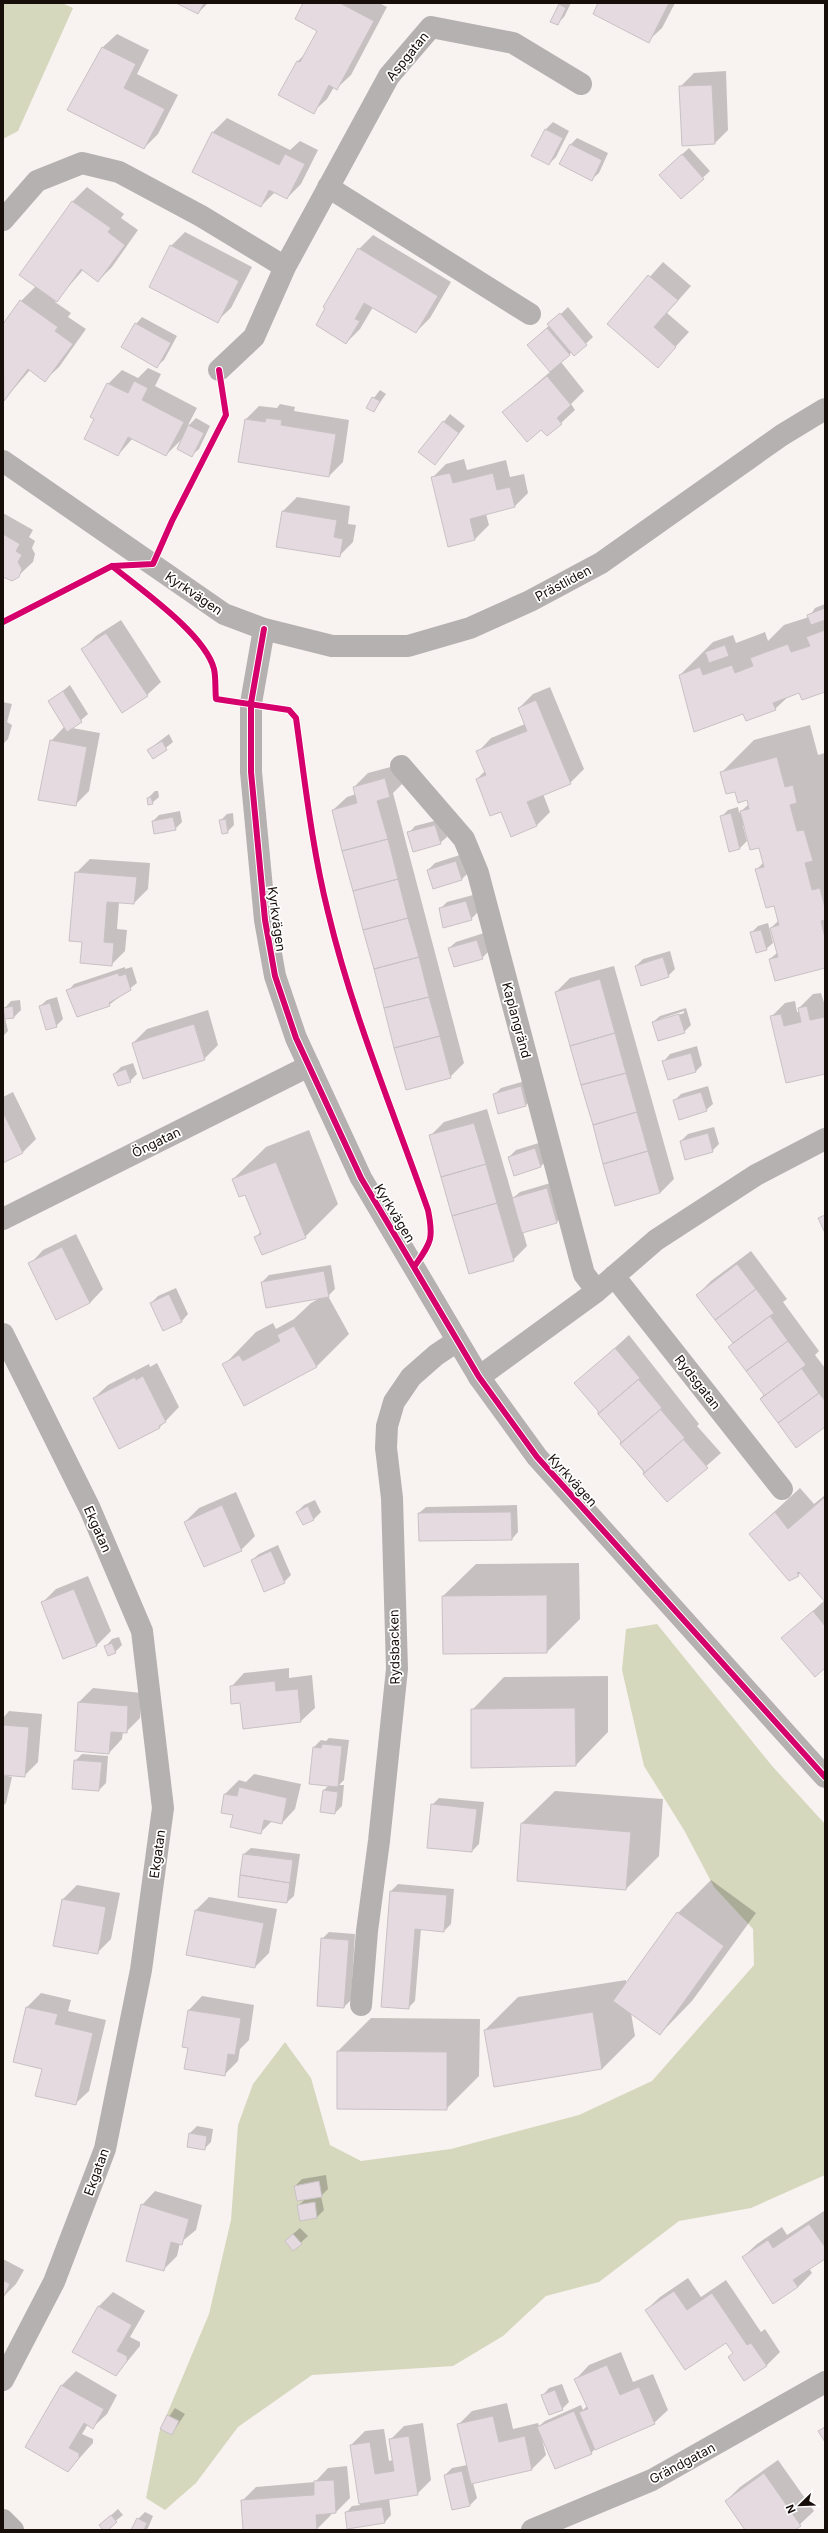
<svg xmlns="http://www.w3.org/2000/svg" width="828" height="2533" font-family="Inter,sans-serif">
<rect width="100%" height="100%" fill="#f8f2f0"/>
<path fill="#d6d8be" d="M3 3H62L73 8 18 131 3 139Z
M657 1624 773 1767 825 1824V2175L751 2208 679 2221 599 2282 546 2296 503 2336 453 2366 312 2375 238 2427 196 2483 165 2510 146 2498 159 2433 209 2314 231 2220 238 2125 253 2084 285 2042 311 2078 330 2145 361 2161 451 2149 579 2115 652 2081 754 1965 753 1929 714 1887 684 1830 644 1766 622 1670 626 1629Z"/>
<path fill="#0003" fill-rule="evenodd" d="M178 3H208L198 13Z
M305 3H379L387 7 351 75 337 88 334 87 327 99 313 112 298 61 307 52 319 30Z
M561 3H571L564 17 557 24 551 21Z
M600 3H675L662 28 648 41Z
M117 34 149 50 137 74 178 95 158 134 144 148 69 110 103 47Z
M726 71 728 130 715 143 680 87 694 73Z
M227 118 290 150 300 141 318 150 301 184 287 198 275 192 261 206 193 172 213 132Z
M553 122 569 131 556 157 549 164 533 155 546 129Z
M577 138 608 153 599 173 592 179 571 144Z
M689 148 710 171 681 198 667 168Z
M87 187 124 214 121 218 138 230 112 267 98 281 83 270 55 302 71 313 68 317 86 329 59 367 45 380 30 370 4 400 3 326 21 301 36 286 20 275 73 201Z
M185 232 252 267 231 308 217 321 171 246Z
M373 235 451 282 430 318 416 332 373 307 360 329 346 343 359 249Z
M663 262 691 286 667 313 689 332 658 366 608 324Z
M568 307 593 337 574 355 572 352 561 362 584 391 571 404 575 410 561 423 542 429 504 412 551 371 529 345Z
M142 317 177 336 164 360 157 366 136 324Z
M148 368 161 374 155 386 197 408 187 427 196 418 210 426 199 449 192 455 182 439 166 455 133 438 118 455 95 419 108 384 122 370 138 378Z
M380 390 386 394 374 411 367 407Z
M280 404 295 407 294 411 349 420 343 462 329 476 246 419 259 406 277 408Z
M450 414 465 426 435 464 420 452Z
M464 459 467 470 506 460 510 477 524 474 528 493 515 506 486 514 489 525 475 539 432 478 446 464Z
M297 497 350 506 348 524 356 525 353 542 339 556 277 546 283 511Z
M3 513 33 530 29 537 35 541 32 548 35 554 33 562 18 576 3 577Z
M825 604V691H800L789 696 775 709 743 712 680 675 713 642 733 635 736 643 765 632 768 641 784 625 809 617 815 608Z
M121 620 161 682 147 695 82 650 96 636Z
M70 685 88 714 72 728 100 733 89 791 75 805 51 741 65 726 49 702Z
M550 687 584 769 570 783 543 794 550 812 536 826 501 811 477 779 485 771 478 752 491 738 525 724 519 708 533 694Z
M3 702 12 704 7 722 12 725 8 739 3 744Z
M810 725 818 755 825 753V967L770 959 778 952 771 928 779 920 775 905 756 870 764 862 760 847 745 826H743L747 841 740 848 721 817 728 810 738 807 739 813 749 804 747 799 736 791 721 773 754 740Z
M169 734 173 742 153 758 148 750Z
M398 765 403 783 393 793 464 1063 450 1077 333 810 347 797 356 794 354 787 368 773Z
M155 791H158L159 797 152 803 148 798Z
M180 811 182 822 175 829 153 821 159 815Z
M233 813 234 825 227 832 220 821 227 814Z
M442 819 447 837 440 843 409 833 415 826Z
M463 854 468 873 461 880 428 870 435 863Z
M90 859 150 863 148 889 134 903 119 902 117 929 127 930 125 951 111 965 83 941 76 873Z
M473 895 478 912 471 919 440 909 447 902Z
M768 923 773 943 766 949 751 933 758 926Z
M484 933 489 951 482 958 449 948 456 942Z
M670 951 675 969 668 976 636 966 643 959Z
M614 966 674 1179 660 1193 556 992 570 978Z
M125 967V969L132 967 137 983 109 1005 68 991 74 984Z
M821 993 825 1006V1073L771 1017 785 1003 795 1001 797 1012H800L799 1008 813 994Z
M57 997 63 1019 56 1026 40 1006 47 1000Z
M20 1000 21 1010 14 1017 5 1018 8 1031 3 1036V1010L11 1001Z
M686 1008 691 1025 684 1032 653 1022 660 1016ZM684 1011V1013L660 1021V1019Z
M208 1010 218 1045 204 1059 133 1043 147 1029Z
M697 1046 702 1065 695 1072 664 1061 670 1054Z
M133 1063 137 1074 130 1081 114 1074 121 1067Z
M528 1080 533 1098 526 1105 499 1112 494 1095 501 1088Z
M708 1086 713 1104 706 1110 674 1101 681 1094Z
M13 1092 36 1139 23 1152 3 1162V1097Z
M487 1109 513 1198 520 1192 554 1182 563 1215 557 1222 523 1232 527 1246 513 1260 430 1136 444 1122Z
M714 1127 719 1144 712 1151 681 1141 688 1134Z
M309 1130 338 1204 305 1237H256L261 1231 246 1193 233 1179 266 1147Z
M542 1142 548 1160 541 1166 509 1157 516 1150Z
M76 1234 103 1289 90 1303 30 1264 43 1250Z
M751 1251 787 1299 783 1302 819 1351 815 1355 825 1368V1425L765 1395 729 1347 733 1343 697 1295 711 1281Z
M331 1265 335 1289 328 1296 349 1334 316 1367 224 1365 256 1332 273 1323 276 1329 294 1319 311 1303 320 1298 262 1282 269 1275Z
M176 1288 188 1314 182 1321 163 1330 151 1303 158 1296Z
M629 1335 699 1424 697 1426 721 1453 667 1501 621 1444 622 1441 600 1411 576 1383Z
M157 1363 179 1407 160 1427 119 1448 94 1398 108 1385 149 1364 150 1367Z
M800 1488 814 1504 825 1495V1667L783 1638 825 1600 801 1573 789 1580 750 1534Z
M236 1492 255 1536 241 1550 185 1522 199 1508Z
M315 1500 321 1512 314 1519 303 1524 297 1512 304 1505Z
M517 1505 518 1532 512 1539 419 1513 426 1507Z
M278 1545 291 1575 284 1582 252 1560 259 1554Z
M579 1563 580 1619 547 1652 443 1596 476 1564Z
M88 1576 111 1631 97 1645 64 1658 42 1603 56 1589Z
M119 1637 122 1645 115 1652 106 1646 112 1639Z
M289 1668V1678L312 1675 315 1708 301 1721 241 1702 231 1687 244 1673Z
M608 1676V1732L576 1765 472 1710 504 1677Z
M93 1688 142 1693 140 1718 126 1732H123L122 1739 109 1753 79 1702Z
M9 1711 42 1714 38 1762 24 1776 3 1774V1718Z
M329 1738 349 1740 344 1780 339 1785H344L342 1806 335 1813 324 1790 329 1785 314 1747 321 1740 326 1741Z
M82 1754 108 1756 106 1783 99 1790 75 1761Z
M254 1774 301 1784 295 1809 282 1823 272 1821 260 1833 234 1815 225 1794 239 1780 246 1782Z
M3 1775 12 1777 6 1803 3 1806Z
M555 1791 663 1799 659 1856 626 1889 522 1823Z
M439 1798 484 1802 479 1844 472 1851 428 1847 432 1805Z
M251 1848 300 1854 294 1896 287 1902 244 1854Z
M711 1880 756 1913 692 2001 660 2034 631 2013 635 2036 602 2069 485 2030 518 1997 626 1980V1984L678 1913Z
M398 1884 454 1889 451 1924 444 1931 421 1929 415 2001 408 2008 391 1891Z
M77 1885 120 1893 111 1939 97 1953 55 1945 63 1899Z
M209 1897 277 1909 269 1953 255 1967 195 1911Z
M329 1932 355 1934 351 2000 344 2007 322 1939Z
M41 1993 71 2000 68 2011 106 2020 89 2091 75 2104 43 2068 15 2061 27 2007Z
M202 1996 254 2005 249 2040 240 2049 238 2061 224 2075 189 2047V2010Z
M371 2018 480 2019 479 2076 446 2109 338 2051Z
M197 2126 213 2129 211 2142 204 2149 188 2146 190 2133Z
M326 2175 328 2189 321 2196 324 2210 317 2217 301 2220 298 2206 305 2199 295 2186 302 2179Z
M155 2191 202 2205 196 2230 180 2243 177 2256 163 2270 142 2205Z
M824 2211 825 2258 809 2268 812 2273 798 2287 743 2257 757 2244 782 2227 787 2235Z
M300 2228 308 2236 293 2250V2234Z
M3 2259 24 2270 16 2284 3 2297Z
M688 2278 701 2297 726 2280 761 2332 765 2329 780 2352 766 2366 729 2357 734 2352 726 2342 646 2310 660 2297Z
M113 2292 145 2311 130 2337 140 2342V2346L116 2375 74 2351 99 2306Z
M621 2352 633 2382 653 2374 668 2410 654 2423 596 2448 591 2453 542 2439 546 2455 532 2469 473 2483 477 2498 470 2505 445 2475 452 2468 467 2465 458 2425 472 2411 507 2403 513 2429 538 2423 539 2426 545 2421 581 2405 583 2410 587 2406 576 2379 589 2365Z
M76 2371 117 2395 107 2414 93 2427 88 2424 82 2434 93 2439V2443L68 2471 26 2447 62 2385Z
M562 2384 569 2402 562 2409 543 2395 549 2388Z
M175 2408 185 2414 172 2434 161 2428Z
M423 2423 431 2480 417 2494 389 2498 391 2515 385 2522 346 2513 352 2506 360 2505 351 2445 365 2431 384 2429 389 2461 393 2460 390 2440 404 2426Z
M778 2460 814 2511 794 2530H746L726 2501 740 2487Z
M347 2466 350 2498 336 2512 331 2513V2515L317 2529 244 2530 242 2501 256 2487 315 2482 328 2468Z
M118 2509 123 2515 104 2530 107 2519Z
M145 2512 153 2516 148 2528 146 2530H133L138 2519Z"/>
<path fill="#e4dae0" stroke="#c9c2c5" d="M176 3H204L198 14Z
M303 3H340L374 21 337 90 329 85 314 114 278 95 297 61 300 62 317 31 295 19Z
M598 3H669L649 43 593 14Z
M559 4 566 8 558 25 550 22Z
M102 47 136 64 124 88 165 109 144 149 67 110Z
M712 85 715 144 682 146 679 86Z
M545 129 563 138 549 165 531 156Z
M212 132 279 165 285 154 305 164 287 199 269 190 261 207 192 172Z
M570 144 602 160 592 181 559 164Z
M682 154 704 179 681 199 659 175Z
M72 201 111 228 108 232 125 245 98 282 81 269 57 302 19 275Z
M170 245 239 281 218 323 149 287Z
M358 248 438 296 416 333 364 303 355 319 360 321 346 344 316 325 325 308 323 307Z
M648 275 678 300 654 327 676 347 658 368 607 324Z
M20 300 58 327 55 331 73 344 45 382 28 369 4 401 3 324Z
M560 313 587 345 574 356 547 324Z
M135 323 171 343 157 368 121 347Z
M547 328 570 355 550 372 527 345Z
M547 376 571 405 557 418 562 424 547 436 541 430 527 442 502 412Z
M134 381 148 388 142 400 184 422 166 456 128 437 118 456 84 439 94 419 90 417 107 383 128 393Z
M372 397 380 401 374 412 366 408Z
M266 418 282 420 281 425 336 434 329 477 238 462 245 419 265 422Z
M443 421 459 433 435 465 418 452Z
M188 425 204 433 192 457 177 449Z
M450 473 453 483 493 473 497 490 510 487 515 507 470 519 475 540 448 547 431 477Z
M282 511 337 520 334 537 343 539 340 557 276 547Z
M3 534 20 544 16 551 22 555 18 562 22 569 19 577 12 581 3 577Z
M825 608V620L811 625 807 615Z
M825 630V692L802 700 799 693 773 703 776 710 746 721 743 714 694 732 679 675 700 667 703 675 732 665 735 673 753 666 750 658 788 644 791 652 810 646 806 637Z
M106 633 148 696 122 713 81 649Z
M725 645 729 656 709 663 705 652Z
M63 691 82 722 67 732 48 701Z
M536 700 571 784 527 802 537 826 511 837 501 812 490 816 476 779 486 775 476 751 527 731 518 708Z
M50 740 87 747 76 806 38 800Z
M162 741 167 750 153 759 147 750Z
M777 757 785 787 793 785 797 803 790 805 797 831 804 830 813 861 805 863 812 890 820 888 825 908V920L821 921 825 938V968L775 981 769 959 778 957 770 928 779 925 774 906 766 908 755 869 764 867 759 848 750 850 740 811 749 809 747 800 738 803 735 792 726 794 720 772Z
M385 778 390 797 377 801 388 839 342 851 332 810 357 803 353 787Z
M151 797 153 804 148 805 147 798Z
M731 813 740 849 729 852 720 816Z
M173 817 176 830 154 834 152 821Z
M226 819 228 833 222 834 219 820Z
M435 825 441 844 413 852 407 832Z
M388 839 398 879 353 891 342 851Z
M456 861 462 880 433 889 427 870Z
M75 872 137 877 134 904 107 902 104 942 114 943 112 966 80 963 82 942 69 941Z
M398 879 408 918 363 930 353 891Z
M466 901 472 920 443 928 439 908Z
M408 918 419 957 374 969 363 930Z
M761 930 767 950 756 953 750 932Z
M477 940 483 959 454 967 448 948Z
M419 957 429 997 384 1008 374 969Z
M663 957 669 977 641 986 635 966Z
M118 973 119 976 126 974 131 990 109 1003 110 1006 77 1017 66 990Z
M600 979 615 1033 570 1046 555 992Z
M429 997 440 1036 394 1048 384 1008Z
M50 1003 57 1027 46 1030 39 1006Z
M13 1006 14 1018 5 1019 3 1008Z
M807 1006 810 1020 825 1017V1074L786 1083 770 1016 781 1014 784 1026 801 1022 798 1008Z
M679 1014 685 1033 658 1041 652 1022Z
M194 1024 205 1060 143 1079 132 1043Z
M615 1033 626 1073 581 1085 570 1046Z
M440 1036 451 1078 406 1090 394 1048Z
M691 1053 696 1072 668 1080 662 1061Z
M126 1069 131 1082 118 1086 113 1074Z
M626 1073 637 1112 593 1125 581 1085Z
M521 1086 526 1106 498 1114 493 1094Z
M701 1092 707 1111 679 1120 673 1100Z
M3 1112 23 1153 3 1163Z
M637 1112 648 1151 603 1164 593 1125Z
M474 1123 486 1164 441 1177 429 1135Z
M708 1133 713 1152 685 1160 680 1141Z
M535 1148 541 1167 514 1176 508 1157Z
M648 1151 660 1193 615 1206 603 1164Z
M276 1162 306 1238 262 1255 254 1237 261 1234 245 1195 239 1197 232 1179Z
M486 1164 497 1203 452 1216 441 1177Z
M547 1188 557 1223 522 1233 512 1198Z
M497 1203 514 1261 469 1274 452 1216Z
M825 1215V1233L818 1218Z
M62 1247 90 1303 56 1320 28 1263Z
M737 1264 756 1289 715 1320 696 1295Z
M324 1271 329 1297 266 1308 261 1282Z
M756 1289 774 1313 733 1343 715 1320Z
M169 1294 182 1322 163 1331 150 1303Z
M770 1316 788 1341 746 1371 728 1347Z
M294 1326 317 1367 244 1406 222 1364 239 1355 243 1361 280 1341 277 1335Z
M788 1341 806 1365 760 1399 764 1395 746 1371Z
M615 1348 640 1378 598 1414V1411L574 1383Z
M806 1365 802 1369 819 1393 778 1423 760 1399Z
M143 1376 166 1422 159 1426 160 1428 119 1449 93 1398 135 1377 136 1380Z
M640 1378 639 1380 662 1408 620 1444 621 1441 598 1414Z
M819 1393 825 1401V1427L796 1448 778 1423Z
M662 1408 661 1410 685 1438 643 1474 644 1471 620 1444Z
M685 1438 684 1440 708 1468 667 1502 643 1474Z
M825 1497V1602L799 1572 797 1573 799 1576 789 1581 749 1534 775 1512 788 1529Z
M222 1505 242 1551 204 1567 184 1522Z
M308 1506 314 1520 303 1525 296 1512Z
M511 1512 512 1540 419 1541 418 1513Z
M271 1551 285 1583 264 1592 251 1560Z
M74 1589 97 1646 63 1659 41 1602Z
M547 1595V1653L443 1654 442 1596Z
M813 1611 825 1626V1668L815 1677 781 1638Z
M112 1643 116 1653 108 1656 104 1646Z
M275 1681 276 1691 298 1689 301 1722 243 1729 240 1703 231 1704 230 1686Z
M78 1702 128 1706 127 1733 111 1732 109 1754 75 1751Z
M575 1708 576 1766 471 1768V1709Z
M3 1725 29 1727 25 1777 3 1775Z
M322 1744 342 1746 338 1787 309 1784 313 1747 321 1748Z
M74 1760 102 1762 99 1791 72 1789Z
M239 1787 287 1798 282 1824 264 1820 261 1834 230 1827 233 1815 221 1813 224 1794 237 1796Z
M323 1790 338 1792 335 1814 320 1812Z
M431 1804 477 1809 472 1852 427 1848Z
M521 1823 631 1832 626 1890 517 1881Z
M243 1854 293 1860 290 1883 240 1875Z
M240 1875 290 1883 287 1903 238 1897Z
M390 1891 447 1895 444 1932 415 1929 409 2009 381 2007Z
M62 1899 106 1907 98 1954 53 1946Z
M195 1910 264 1923 255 1968 186 1955Z
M677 1912 724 1946 660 2035 613 2001Z
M321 1938 349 1940 344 2008 317 2006Z
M26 2007 58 2014 55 2024 93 2033 76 2105 35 2096 42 2069 13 2062Z
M188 2010 241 2018 235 2055 228 2054 225 2076 184 2069 188 2048 182 2047Z
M593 2012 602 2069 494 2087 484 2030Z
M337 2051 447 2052V2110L337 2109Z
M189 2133 207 2136 205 2150 187 2147Z
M319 2181 322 2197 297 2201 294 2186Z
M315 2202 317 2218 300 2221 297 2205Z
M141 2204 189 2219 182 2245 171 2242 164 2271 126 2261Z
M809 2224 825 2247V2259L793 2280 798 2287 773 2304 742 2257 768 2240 773 2248Z
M293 2234 302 2244 293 2251 285 2241Z
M3 2280 10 2284 3 2298Z
M674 2291 687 2310 712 2293 747 2345 751 2343 767 2366 744 2381 728 2357 733 2353 726 2343 685 2370 645 2310Z
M98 2306 132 2325 117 2351 127 2356V2361L116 2376 72 2352Z
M607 2365 620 2395 639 2387 655 2424 595 2450 579 2412 588 2409 574 2379Z
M61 2385 104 2409 93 2429 84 2423 69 2448 79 2453V2458L68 2472 25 2447Z
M555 2390 563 2410 549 2415 541 2395Z
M574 2411 592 2454 555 2469 537 2427Z
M167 2415 179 2421 172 2435 160 2429Z
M493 2416 499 2442 525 2436 532 2470 471 2484 457 2424Z
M825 2427V2442L818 2431Z
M409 2436 418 2495 359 2504 350 2445 370 2442 375 2474 394 2471 389 2439Z
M462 2471 470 2506 452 2510 444 2475Z
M764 2473 801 2526 795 2530H745L725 2501Z
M334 2480 336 2513 316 2515 317 2530H243L241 2500 314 2495V2481Z
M382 2507 385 2523 347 2529 345 2512Z
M111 2515 117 2522 108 2530H103L99 2525Z
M137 2518 147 2523 144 2530H131Z"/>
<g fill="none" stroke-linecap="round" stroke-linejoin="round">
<path stroke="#b6b1b1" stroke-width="22" d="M328 187 530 314
M3 220 37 181 82 163 119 172 201 216 285 267
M219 370 254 337 285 267 389 76 431 27 513 43 581 84
M401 766 464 839 478 873 584 1274 597 1291
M3 1219 309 1066
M614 1276 782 1489
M3 1334 90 1509 142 1631 163 1808 141 1970 105 2149 54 2282 3 2380
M479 1377 597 1291 656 1240 756 1175 825 1139
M361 2005 367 1931 379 1841 397 1669 392 1498 386 1448 387 1426 394 1402 411 1377 436 1355 457 1341
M3 2520 13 2530
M532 2530 652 2480 825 2382"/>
<path stroke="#b6b1b1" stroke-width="22" d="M3 461 224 614 264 629 332 646H408L470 628 530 601 601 563 782 435 825 409
M264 629 251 703V772L265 920 275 976 296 1038 361 1178 479 1377 537 1457 825 1777"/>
<defs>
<path id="cycleway" d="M112 566C140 589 205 634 214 669 216 678 215 690 216 699L289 710 296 718C305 782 312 848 328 912 352 1013 393 1111 428 1210 434 1240 431 1242 414 1267
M3 622 112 566 153 564 172 521 226 415 219 370
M264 629 251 703V772L265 920 275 976 296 1038 361 1178 479 1377 537 1457 825 1777"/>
</defs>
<use href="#cycleway" stroke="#fff" stroke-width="8"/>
<use href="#cycleway" stroke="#d6006c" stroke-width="6"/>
</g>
<g text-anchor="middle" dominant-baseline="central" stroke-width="3.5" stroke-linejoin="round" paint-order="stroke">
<g font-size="13" fill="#170e0a" stroke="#fff">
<text transform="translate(407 56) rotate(-51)">Aspgatan</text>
<text transform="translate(563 583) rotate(-28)">Prästliden</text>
<text transform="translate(194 593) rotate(34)">Kyrkvägen</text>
<text transform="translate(277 919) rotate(82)">Kyrkvägen</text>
<text transform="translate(517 1020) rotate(75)">Kaplangränd</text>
<text transform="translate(156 1142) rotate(-26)">Öngatan</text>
<text transform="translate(395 1213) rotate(59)">Kyrkvägen</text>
<text transform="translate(698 1382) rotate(52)">Rydsgatan</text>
<text transform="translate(573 1480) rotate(48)">Kyrkvägen</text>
<text transform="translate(98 1529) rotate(66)">Ekgatan</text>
<text transform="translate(394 1647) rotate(-91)">Rydsbacken</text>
<text transform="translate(157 1854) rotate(-82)">Ekgatan</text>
<text transform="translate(96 2172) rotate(-70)">Ekgatan</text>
<text transform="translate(682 2463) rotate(-28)">Grändgatan</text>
</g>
</g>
<rect width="828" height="2533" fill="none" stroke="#170e0a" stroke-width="8"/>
<g transform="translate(800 2505) rotate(247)" stroke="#ffffff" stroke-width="3" paint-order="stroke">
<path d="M0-3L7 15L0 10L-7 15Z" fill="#170e0a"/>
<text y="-6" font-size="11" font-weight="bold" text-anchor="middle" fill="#170e0a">N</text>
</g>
</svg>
